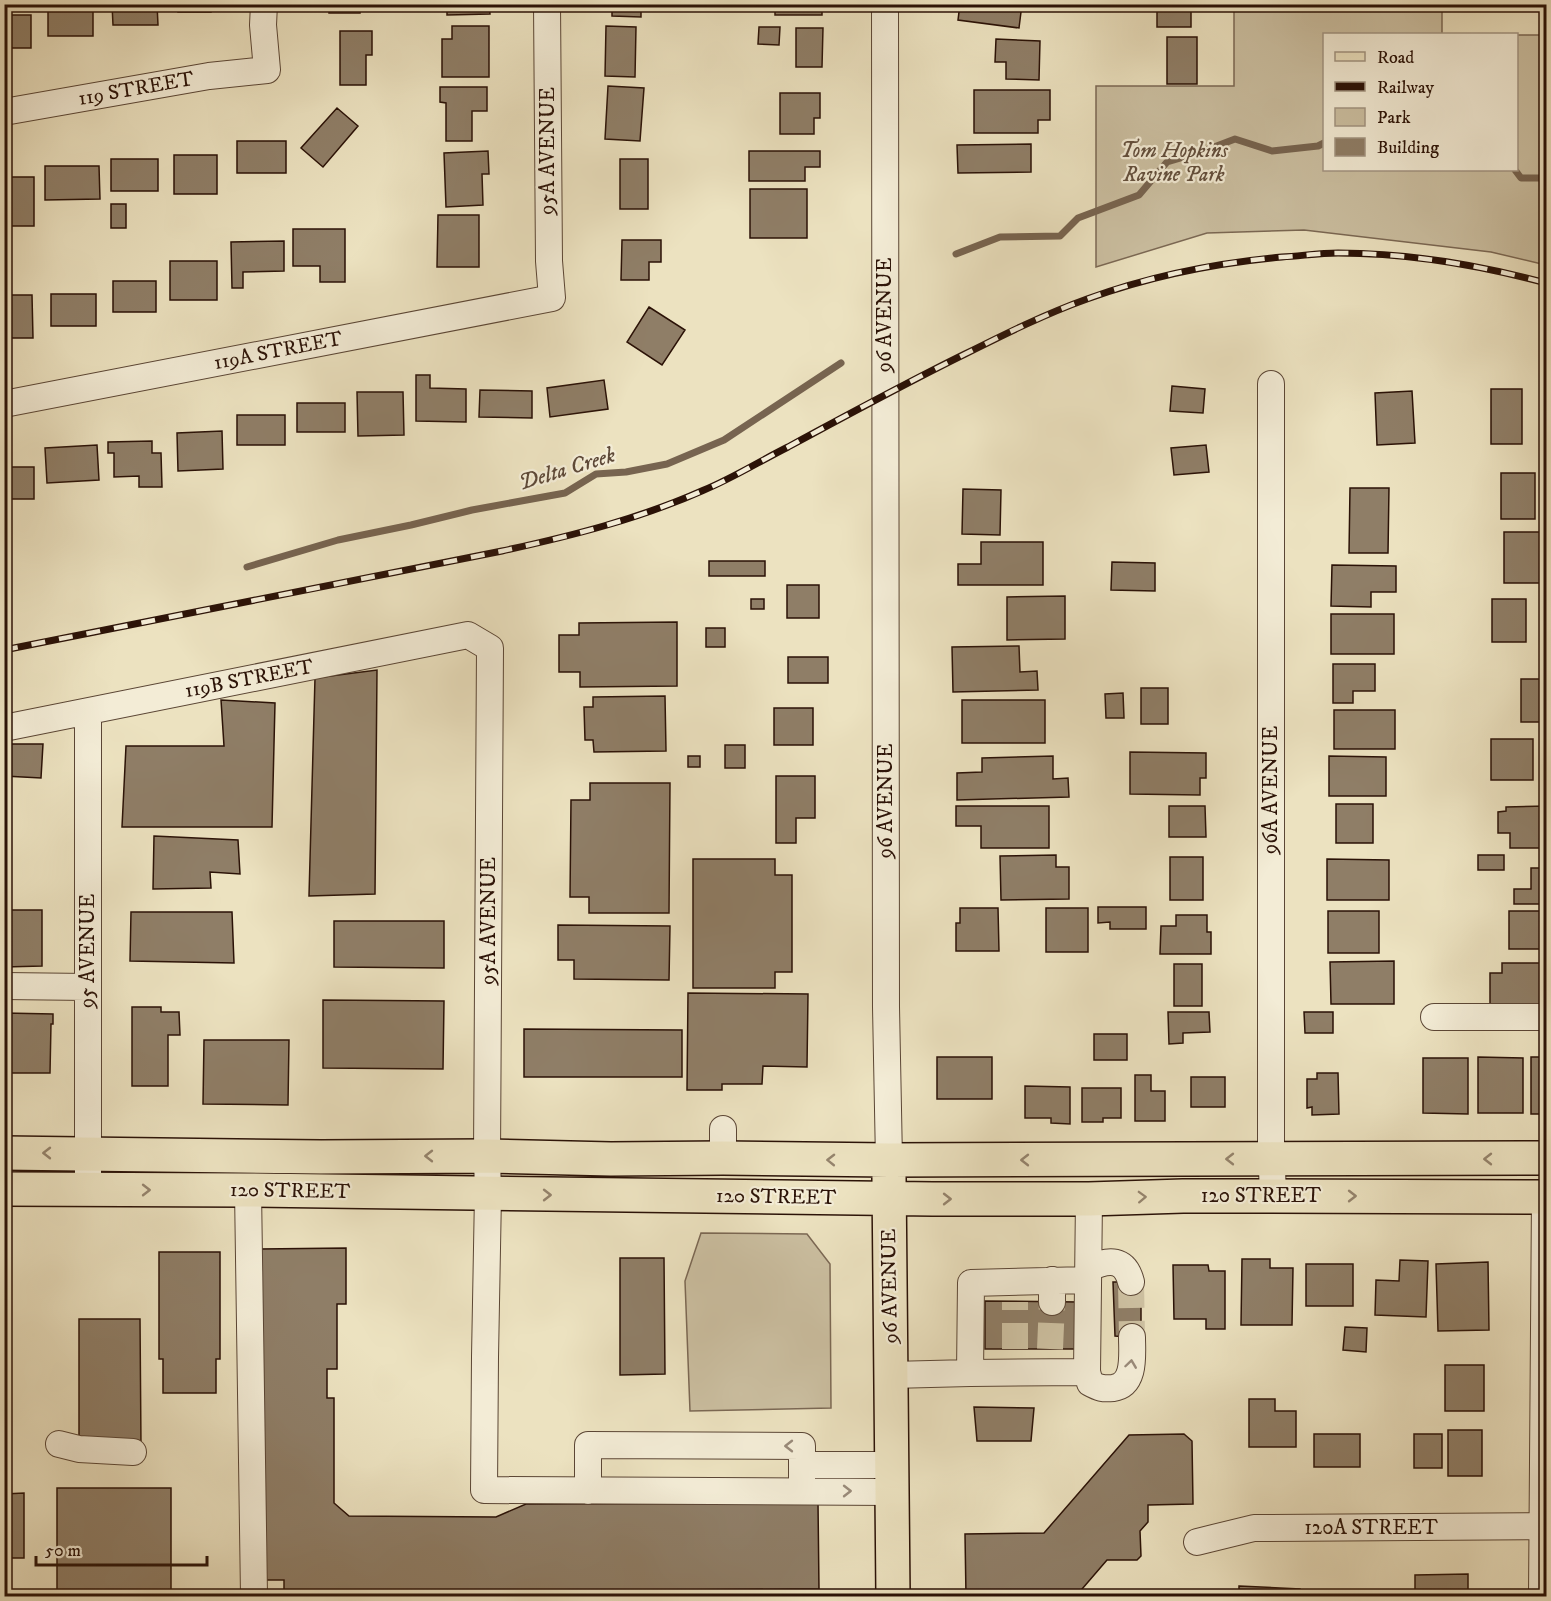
<svg xmlns="http://www.w3.org/2000/svg" width="1551" height="1601" font-family="'IM FELL DW Pica',serif">
<rect width="100%" height="100%" fill="#ece2c0"/>
<filter id="stains"><feTurbulence type="fractalNoise" baseFrequency=".00333" numOctaves="4"/><feColorMatrix values="0 0 0 0 .2 0 0 0 0 .09 0 0 0 0 .02 0 0 0 .5 -.17"/></filter>
<radialGradient id="worn" r=".72"><stop offset=".6" stop-color="#630" stop-opacity="0"/><stop offset="1" stop-color="#630" stop-opacity=".3"/></radialGradient>
<path fill="#cbbfa1" stroke="#7b6854" stroke-width="1.5" d="M1234 5H1442V34H1493H1324V170H1516L1517 35H1546V265L1491 252 1304 230 1207 233 1096 267V86H1234Z
M701 1233 807 1234 830 1264 831 1408 690 1411 685 1281Z"/>
<g fill="none" stroke-linecap="round" stroke-linejoin="round">
<path stroke="#776450" stroke-width="7" d="M1515 170 1521 178H1546
M956 254 1000 237 1060 236 1078 218 1139 195 1167 162 1201 152 1235 139 1272 151 1318 146 1324 143
M247 567 338 540 411 525 472 510 565 493 596 474 626 472 667 464 724 440 841 363"/>
</g>
<path fill="#8f7e67" stroke="#2b1207" stroke-width="1.5" d="M48 4H93V36H48Z
M112 4H157L158 25H113Z
M178 4H211V12H178Z
M329 4H360V13H329Z
M447 4H489L490 14 447 15Z
M612 4H667L641 5V17L612 16Z
M775 4H822V15H775Z
M960 4H1022L1019 28 958 20Z
M1157 4H1197V7H1191V27H1157Z
M1505 4H1534V9L1505 8Z
M4 15H31V48H4Z
M452 26H489V77H442V39H452Z
M606 26 636 27 635 77 605 76Z
M759 27H780L779 45 758 44Z
M796 28H823L822 67H796Z
M340 31H372V55H366V85H340Z
M1167 37H1197V84H1167Z
M996 39 1040 41 1039 80 1006 79V62H995Z
M608 86 644 88 640 141 605 139Z
M440 87H487V111H472V141H446V103L440 102Z
M974 90H1050V120H1038V133H974Z
M780 93H820V118H814V134H780Z
M337 108 358 126 323 167 301 148Z
M237 141H286V173H237Z
M1031 144V172L958 173 957 145Z
M488 151 489 174H482L483 205 446 207 444 153Z
M749 151H820V167H805V181H749Z
M174 155H217V194H174Z
M111 159H158V191H111Z
M620 159H648V209H620Z
M45 166H99L100 199 45 200Z
M4 177H34V226H4Z
M750 189H807V238H750Z
M111 204H126V228H111Z
M438 215H479V267H437Z
M293 229H345V282H320V266H293Z
M622 240H661V262H649V280H621Z
M284 241V271L243 272V288H232L231 242Z
M170 261H217V300H170Z
M113 281H156V312H113Z
M51 294H96V326H51Z
M10 295H32L33 338H4V307H11Z
M649 307 685 330 662 365 627 342Z
M416 375H430V388L466 389V422L416 421Z
M604 380 608 409 550 417 547 388Z
M1172 386 1205 389 1203 413 1170 411Z
M1491 389H1522V444H1491Z
M480 390 532 391V418L479 417Z
M1412 391 1415 443 1377 445 1375 393Z
M357 392H403L404 435 358 436Z
M297 403H345V432H297Z
M237 415H285V445H237Z
M222 431 223 469 178 471 177 433Z
M152 441V453H161L162 487H139V476L114 477V453H108V442Z
M97 445 99 480 47 483 45 448Z
M1206 445 1209 472 1174 475 1171 448Z
M4 467H34V499H4Z
M1501 473H1535V519H1501Z
M1350 488H1389L1388 553H1349Z
M963 489 1001 490 1000 535 962 534Z
M1504 532H1541V583H1504Z
M981 542H1043V585H958V564H981Z
M709 561H765V576H709Z
M1112 562 1155 563V591L1111 590Z
M1332 565 1396 566V592H1371V607L1331 606Z
M787 585H819V618H787Z
M1065 596V639L1007 640V597Z
M751 599H764V609H751Z
M1492 599H1526V642H1492Z
M1331 614H1394V654H1331Z
M677 622V686L580 687V672H559V635H579V623Z
M706 628H725V647H706Z
M1019 646 1020 672 1037 671 1038 690 953 692 952 647Z
M788 657H828V683H788Z
M1333 664H1375V691H1353V703H1333Z
M377 670 375 894 309 896 315 678Z
M1521 679H1546V722H1521Z
M1141 688H1168V724H1141Z
M1123 693 1124 718H1106L1105 694Z
M665 696 666 751 594 752 593 740H585L584 707H593V697Z
M221 700 275 703 272 827H122L126 746H224Z
M962 700H1045V743H962Z
M774 708H813V745H774Z
M1334 710H1395V749H1334Z
M1491 739H1533V780H1491Z
M4 744H43L41 778 4 776Z
M725 745H745V768H725Z
M1130 752 1206 753V778H1200V795L1130 794Z
M688 756H700V767H688Z
M1053 756V779L1068 778 1069 797 957 800V773L982 772V758Z
M1329 756 1386 757V796H1329Z
M776 776H815V818H796V843H776Z
M590 783H670L669 913H589V897H570L571 800H590Z
M1336 804H1373V843H1336Z
M956 806H1049V848H981V826H956Z
M1169 806H1205L1206 837H1169Z
M1546 806V848H1510V833H1498V812L1506 811V807Z
M154 836 238 840 240 874 210 872 211 888 153 889Z
M1056 855V867H1069V899L1001 900 1000 856Z
M1478 855H1504V870H1478Z
M1170 857H1203V900H1170Z
M693 859H775V875H792V972H775V988H693Z
M1327 859 1389 860V900H1327Z
M1531 868H1546V904H1514V889H1531Z
M1098 907H1146V929H1110V922L1098 923Z
M960 908H998L999 951H956V923H960Z
M1046 908H1088V952H1046Z
M4 910H42V966L4 967Z
M1328 911H1379V953H1328Z
M1509 911H1546V949H1509Z
M131 912H232L234 963 130 961Z
M1176 915H1207V932H1211V954H1160L1161 926H1176Z
M334 921H444V968L334 967Z
M558 925 670 926 669 980 574 979V960H558Z
M1394 961V1004H1331L1330 962Z
M1502 963H1546V1005H1490V973H1502Z
M1174 964H1202V1006H1174Z
M688 993 808 994 807 1067 763 1066 762 1084H722V1090H687Z
M323 1000 444 1001 443 1069 323 1068Z
M132 1007H161V1012H179L180 1035H168V1086H132Z
M1168 1012H1209L1210 1032 1183 1033V1043L1169 1044Z
M1304 1012H1333V1033H1305Z
M4 1013 53 1014V1024H51L50 1073H4Z
M524 1029 682 1030V1077H524Z
M1094 1034H1127V1060H1094Z
M204 1040H289L288 1105 203 1104Z
M937 1057H992V1099H937Z
M1478 1057 1523 1058V1113H1478Z
M1531 1057H1546V1114H1531Z
M1423 1058H1468V1114L1423 1113Z
M1317 1073H1338L1339 1114 1312 1115V1107L1307 1108V1079H1317Z
M1135 1075H1151V1091H1165V1121H1135Z
M1191 1077H1225V1107H1191Z
M1025 1086 1070 1087V1124L1051 1123V1118H1025Z
M1082 1088H1121V1118H1103V1122H1082Z
M346 1248V1304H337V1369H327V1398H334V1503L349 1516 496 1517 526 1504 818 1503 819 1589 521 1591V1596H284V1580H261L260 1249Z
M159 1252H220V1359H216V1393H163V1359H159Z
M620 1258H664L665 1374 620 1375Z
M1242 1259H1270V1268H1293L1292 1325H1241Z
M1400 1260 1428 1261 1426 1317 1375 1315 1376 1280 1399 1281Z
M1488 1262 1489 1330 1438 1331 1436 1264Z
M1306 1264H1353V1306H1306Z
M1173 1265H1208L1209 1271H1225V1329H1206V1319H1174Z
M1113 1282H1141V1338L1115 1336Z
M985 1301 1079 1302V1349H985Z
M79 1319H140L141 1446 79 1439Z
M1345 1327 1367 1328 1366 1352 1343 1350Z
M1445 1365H1484V1411H1445Z
M1249 1399H1275V1411H1296V1447H1249Z
M974 1407 1034 1408 1031 1441H977Z
M1448 1430H1482V1476H1448Z
M1184 1434 1192 1441 1193 1504 1148 1505V1522L1140 1531 1141 1556 1137 1560H1107L1076 1596H966L965 1534 1044 1533 1129 1435Z
M1314 1434H1360V1467H1314Z
M1414 1434H1442V1468H1414Z
M57 1488H171V1596H57Z
M24 1493V1558H4V1494Z
M1468 1574V1596H1415V1575Z
M1239 1586 1300 1589 1299 1596H1239Z
M1315 1593H1363V1596H1315Z"/>
<g fill="none" stroke-linecap="round" stroke-linejoin="round">
<path stroke="#cfc3a4" stroke-width="26" stroke-dasharray="26 13" stroke-linecap="butt" d="M1131 1282 1132 1337
M1015 1349V1302
M1050 1349 1052 1302"/>
<defs>
<path id="minor" d="M885 4 886 1007 889 1160
M4 112 209 76 267 70 263 25 264 4
M1271 384V1142L1273 1196
M4 404 552 298 549 261 547 4
M88 712V1190
M4 728 468 635 490 648 487 1156 488 1194 485 1357 484 1490 892 1492
M4 986 88 987
M1434 1017H1546
M723 1129V1158
M248 1190 254 1596
M1089 1268C1109 1259 1125 1258 1131 1282
M1052 1280V1302
M1087 1372 1090 1383C1099 1388 1103 1389 1113 1388 1136 1385 1132 1354 1132 1337
M970 1373 1087 1372 1089 1199
M891 1375 970 1373 971 1283 1088 1280
M59 1444 79 1449 133 1452
M802 1465H891
M588 1491V1445L802 1446V1491
M1197 1542 1254 1528 1546 1526
M1542 1596 1545 1197"/>
<path id="major" d="M4 1153 321 1157 487 1156 611 1159 723 1158 889 1160 1546 1158
M889 1177 893 1596
M4 1189 248 1190 933 1199H1089L1183 1196H1273L1546 1197"/>
</defs>
<use href="#minor" stroke="#5b4635" stroke-width="28"/>
<use href="#major" stroke="#2b1207" stroke-width="36"/>
<use href="#minor" stroke="#f3ecd6" stroke-width="26"/>
<use href="#major" stroke="#ece2c0" stroke-width="33"/>
<defs>
<path id="rail" d="M4 650 502 551C571 536 639 519 704 490 733 478 760 461 788 447 847 415 906 383 965 354 1005 334 1045 314 1087 299 1150 276 1215 263 1282 257 1301 256 1319 253 1338 253 1408 253 1479 265 1546 283"/>
</defs>
<use href="#rail" stroke="#2b1207" stroke-width="7"/>
<use href="#rail" stroke="#f3ecd6" stroke-width="4.5" stroke-dasharray="14" stroke-linecap="butt"/>
</g>
<defs><path id="oneway-chevron" d="M-2-3.5L2.5 0L-2 3.5" fill="none" stroke-width="1.6" stroke-linecap="round" stroke-linejoin="round" transform="scale(1.5)"/></defs>
<g stroke="#95846d">
<use href="#oneway-chevron" transform="translate(47 1153) rotate(-180)"/>
<use href="#oneway-chevron" transform="translate(429 1156) rotate(180)"/>
<use href="#oneway-chevron" transform="translate(1230 1159) rotate(180)"/>
<use href="#oneway-chevron" transform="translate(1488 1159) rotate(180)"/>
<use href="#oneway-chevron" transform="translate(831 1160) rotate(-179)"/>
<use href="#oneway-chevron" transform="translate(1025 1160) rotate(-180)"/>
<use href="#oneway-chevron" transform="translate(146 1190)"/>
<use href="#oneway-chevron" transform="translate(547 1195)"/>
<use href="#oneway-chevron" transform="translate(1352 1196)"/>
<use href="#oneway-chevron" transform="translate(1142 1197) rotate(-2)"/>
<use href="#oneway-chevron" transform="translate(947 1199)"/>
</g>
<g stroke="#998a79">
<use href="#oneway-chevron" transform="translate(1131 1364) rotate(-82)"/>
<use href="#oneway-chevron" transform="translate(789 1446) rotate(-180)"/>
<use href="#oneway-chevron" transform="translate(847 1491)"/>
</g>
<g text-anchor="middle" dominant-baseline="central" stroke-width="4.5" stroke-linejoin="round" paint-order="stroke">
<g font-size="21" fill="#2b1207" stroke="#f3ecd6">
<text transform="translate(136 89) rotate(-10)">119 STREET</text>
<text transform="translate(548 151) rotate(-90)">95A AVENUE</text>
<text transform="translate(885 315) rotate(-90)">96 AVENUE</text>
<text transform="translate(278 351) rotate(-11)">119A STREET</text>
<text transform="translate(249 679) rotate(-11)">119B STREET</text>
<text transform="translate(1271 790) rotate(-90)">96A AVENUE</text>
<text transform="translate(886 801) rotate(-90)">96 AVENUE</text>
<text transform="translate(489 921) rotate(-90)">95A AVENUE</text>
<text transform="translate(88 951) rotate(-90)">95 AVENUE</text>
<text transform="translate(290 1191) rotate(1)">120 STREET</text>
<text x="1261" y="1196">120 STREET</text>
<text transform="translate(776 1197) rotate(1)">120 STREET</text>
<text transform="translate(890 1286) rotate(-91)">96 AVENUE</text>
<text x="1371" y="1528">120A STREET</text>
</g>
<g font-size="21" font-style="italic" fill="#634f3d" stroke="#f3ecd6">
<text x="1174" y="151">Tom Hopkins<tspan x="1174" dy="24">Ravine Park</tspan></text>
</g>
<g font-size="22" font-style="italic" fill="#5e4938" stroke="#f3ecd6">
<text transform="translate(567 469) rotate(-17)">Delta Creek</text>
</g>
</g>
<rect width="1551" height="1601" fill="none" stroke="#ece2c0" stroke-width="24"/>
<rect x="6" y="6" width="1539" height="1589" fill="none" stroke="#2b1207" stroke-width="3"/>
<rect x="12" y="12" width="1527" height="1577" fill="none" stroke="#2b1207" stroke-width="1.5"/>
<rect x="1323" y="33" width="195" height="138" fill="#f3ecd6" stroke="#a39583" stroke-width="1.5"/>
<rect x="1335" y="52" width="30" height="9" fill="#ece2c0" stroke="#a39583" stroke-width="1.5"/>
<text x="1377" y="63" font-size="18" fill="#2b1207">Road</text>
<rect x="1335" y="82" width="30" height="9" fill="#2b1207" stroke="#a39583" stroke-width="1.5"/>
<text x="1377" y="93" font-size="18" fill="#2b1207">Railway</text>
<rect x="1335" y="108" width="30" height="18" fill="#cbbfa1" stroke="#a39583" stroke-width="1.5"/>
<text x="1377" y="123" font-size="18" fill="#2b1207">Park</text>
<rect x="1335" y="138" width="30" height="18" fill="#8f7e67" stroke="#a39583" stroke-width="1.5"/>
<text x="1377" y="153" font-size="18" fill="#2b1207">Building</text>
<path d="M36 1556v9h171v-9" fill="none" stroke="#2b1207" stroke-width="3"/>
<text x="45" y="1556" font-size="18" fill="#2b1207" stroke="#f3ecd6" stroke-width="4.5" paint-order="stroke">50 m</text>
<rect width="100%" height="100%" filter="url(#stains)"/>
<rect width="100%" height="100%" fill="url(#worn)"/>
</svg>
